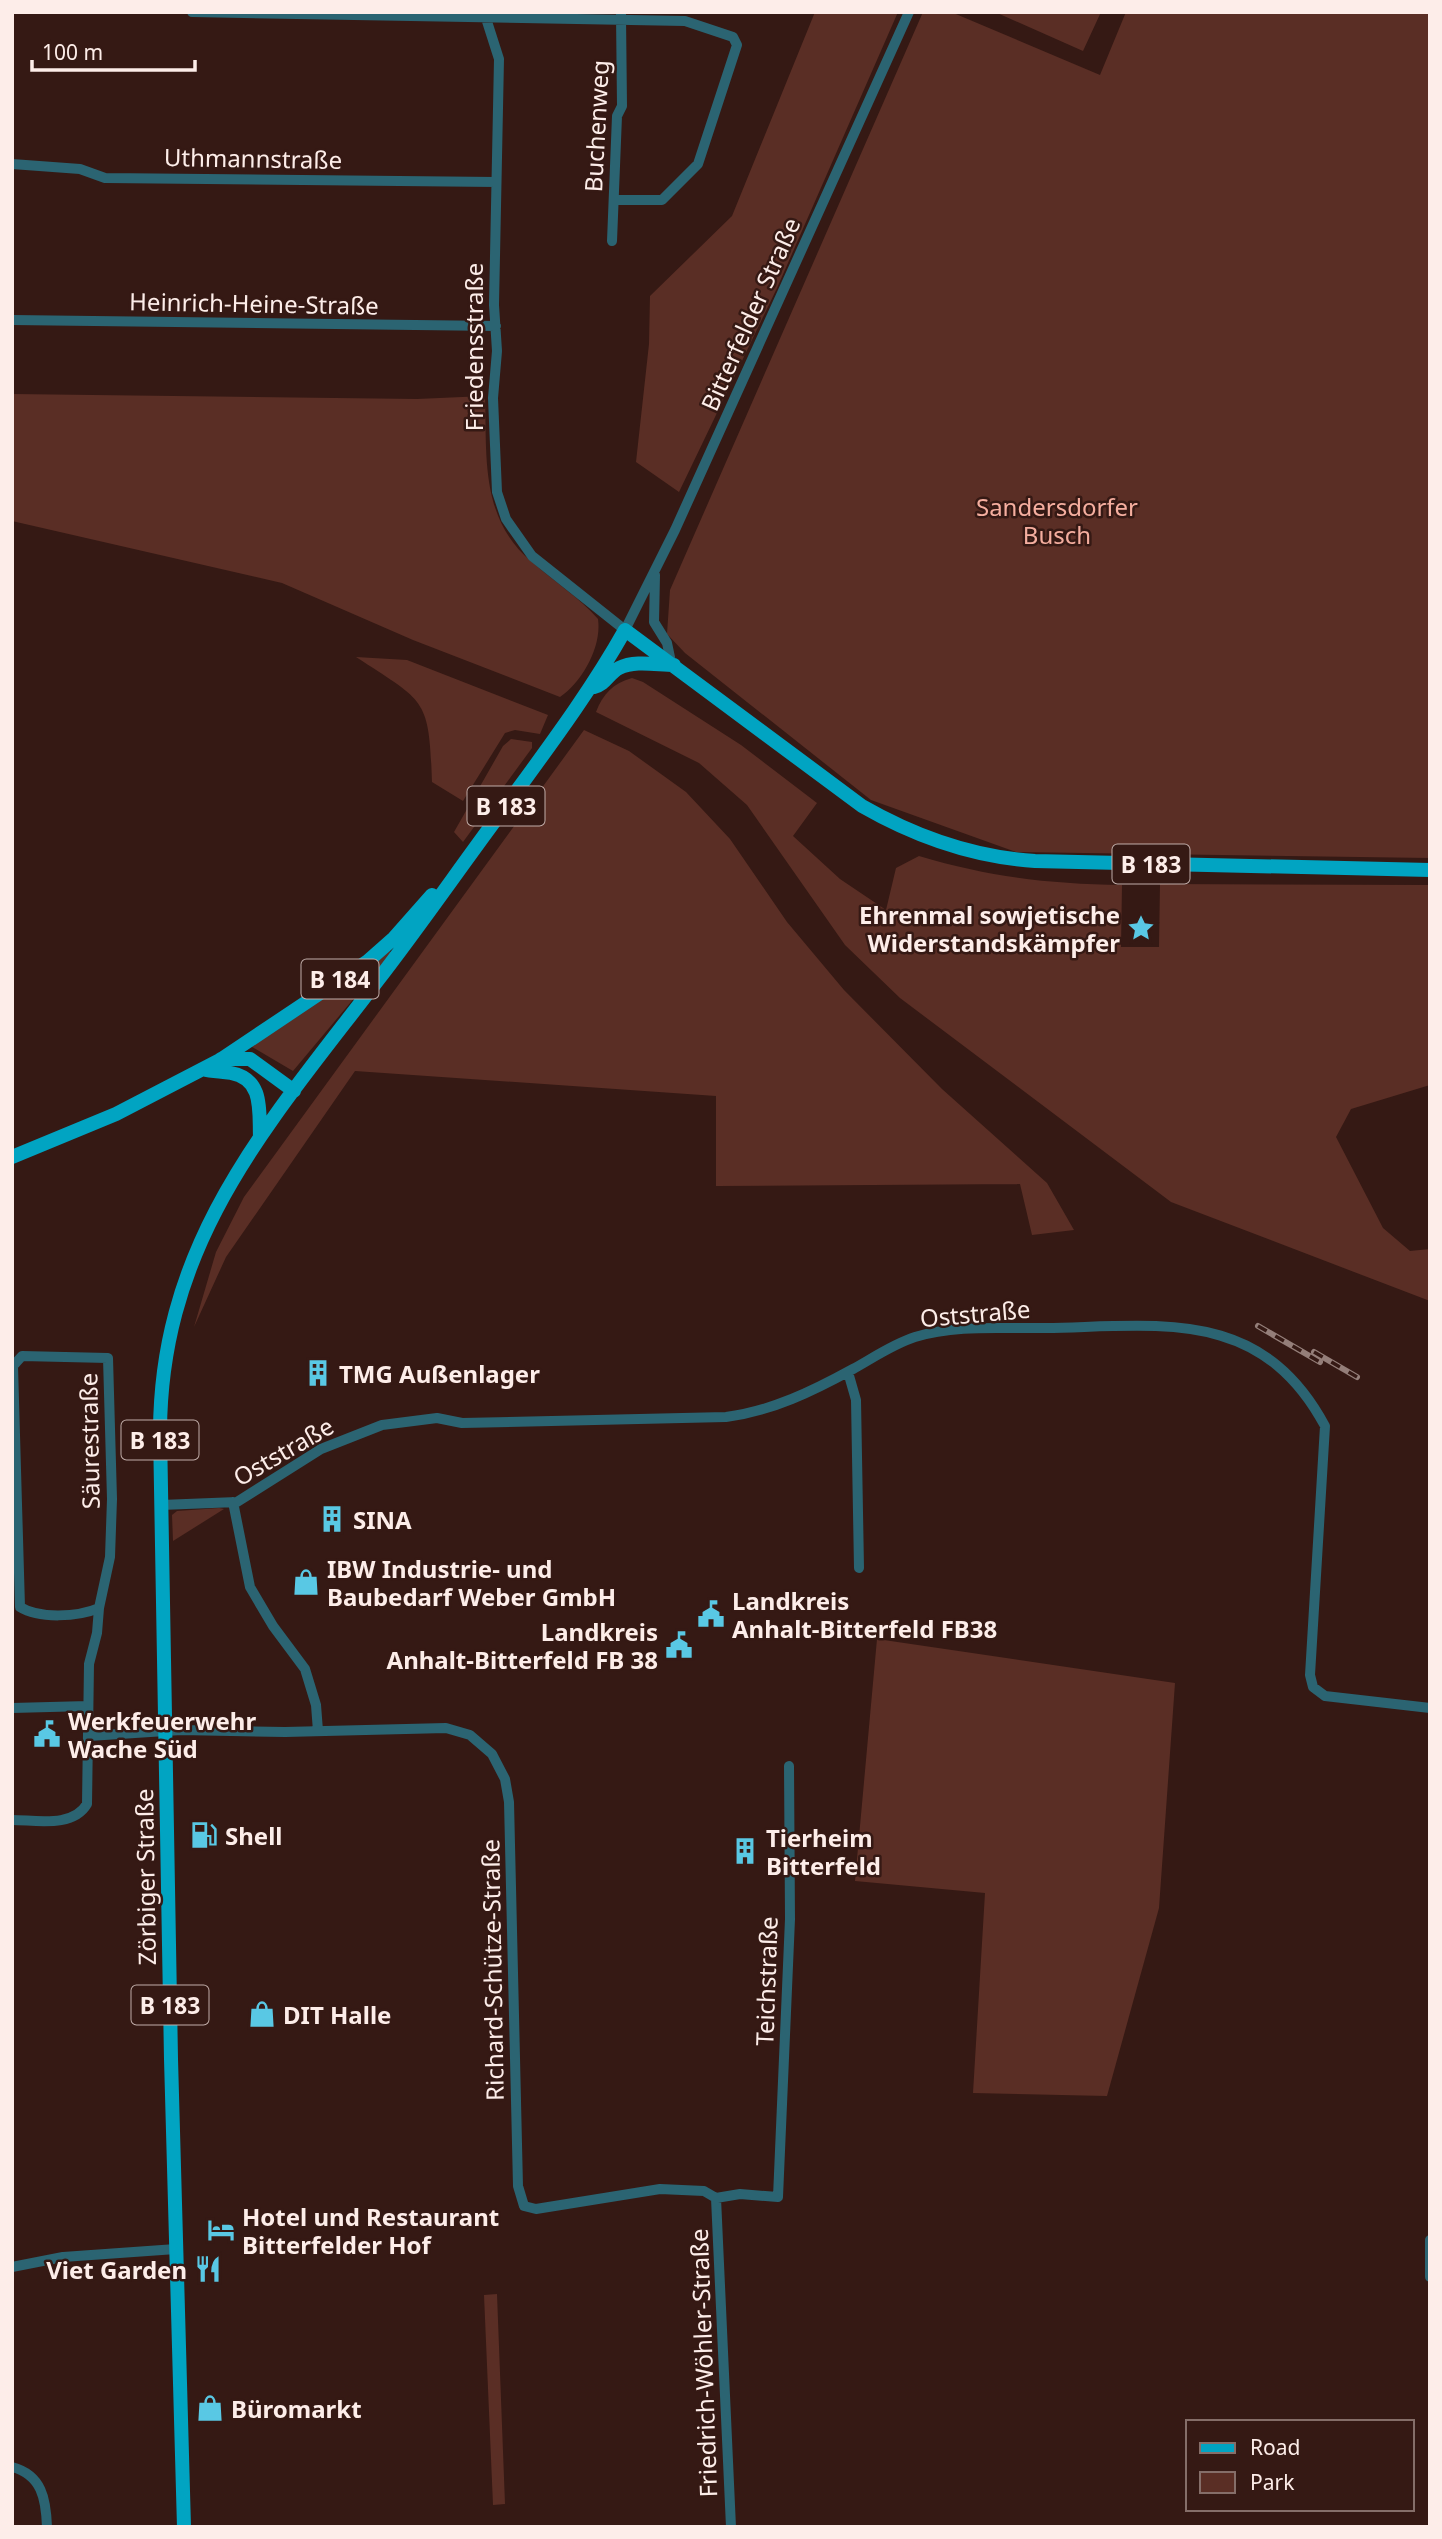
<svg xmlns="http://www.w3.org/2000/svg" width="1442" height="2539" font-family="'Noto Sans',sans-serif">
<rect width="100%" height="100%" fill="#351914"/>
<path fill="#5a2e25" d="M815 12H898L777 288 679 492 636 462 649 344 650 296 732 216Z
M923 12H951L1100 75 1126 12H1430V858L1016 852 871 800 685 653 667 634 670 590Z
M995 12H1101L1083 51Z
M12 394 417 399 485 396C487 457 480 519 532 562 553 581 579 597 598 619 602 647 582 682 560 697L413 640 282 583 12 521Z
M356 657 407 660 548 715 540 734 515 730 505 733 463 801 432 782C429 697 426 703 356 657Z
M632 678 643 682 741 745 817 803 793 836 840 879 886 910 896 868 919 856C990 877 1048 884 1122 885L1121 947H1159L1160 884 1430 885V1085L1351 1109 1336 1137 1383 1228 1410 1251 1430 1249V1301L1171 1202 900 998 845 945 747 805 699 763 596 712C603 694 613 683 632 678Z
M584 730 629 751 686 792 730 839 787 922 844 990 942 1089 1047 1183 1074 1230 1032 1235 1020 1184 716 1186V1096L355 1071 226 1257 194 1327 216 1252 244 1197Z
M511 739 532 742V748L463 842 454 832 503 746Z
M387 949 392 953 293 1071 247 1044Z
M219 1508 224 1509 173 1541 172 1515 177 1511Z
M877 1639 1175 1683 1159 1908 1107 2096 973 2093 985 1893 855 1881Z
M497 2294 505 2504 493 2505 484 2295Z"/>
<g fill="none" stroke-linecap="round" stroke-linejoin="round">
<path stroke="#2b6472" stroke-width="10" d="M192 12 685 21 733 37 737 45 698 164 662 200H614
M484 12 499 59 494 305 497 351 493 398 497 492 506 519 532 556 625 630 675 530 909 12
M12 164 80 169 105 178 496 182
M612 241 617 116 622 106 621 15
M12 320 496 326
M655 575 654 622 667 643 671 662
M848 1372 856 1400 859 1568
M233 1502 250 1587 273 1626 305 1669 316 1705 318 1731
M161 1505 237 1502 321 1449 382 1425 437 1418 462 1423 726 1417C772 1411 813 1391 853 1369 873 1358 893 1344 915 1337 956 1324 1004 1329 1046 1328 1161 1326 1261 1307 1325 1426L1310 1675 1313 1687 1325 1696 1430 1708
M12 1708 88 1706
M89 1736 181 1730 285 1732 446 1728 470 1735 492 1754 505 1779 509 1802 518 2186 524 2206 536 2209 660 2189 704 2191 716 2198 740 2194 778 2197 790 1919 789 1766
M12 1820C36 1820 73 1828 87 1804L89 1664 97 1633 99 1608 110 1557 112 1499 108 1358 22 1356 13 1366 20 1607C39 1619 78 1617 99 1608
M716 2198 731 2527
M1430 2240V2277
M12 2267 63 2257 176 2249
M12 2467C42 2475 46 2499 47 2527"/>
<path stroke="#01a4c2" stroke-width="14" d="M594 687C605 685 609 673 619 668 635 660 657 665 674 665
M221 1059H250L294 1091
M203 1069C213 1072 221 1071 231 1073 264 1079 259 1111 260 1137
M12 1157 116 1114 220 1060 368 961 394 938 432 895
M184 2527 171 2059 160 1431C161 1240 269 1123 378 980 419 927 457 872 497 818 541 757 588 696 625 630L862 806C916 837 973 857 1035 861L1430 870"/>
<defs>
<path id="rail" d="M1258 1326 1320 1362
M1314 1352 1357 1377"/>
</defs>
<use href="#rail" stroke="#947e79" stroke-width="6"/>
<use href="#rail" stroke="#351914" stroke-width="3.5" stroke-dasharray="10" stroke-linecap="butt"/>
</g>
<defs>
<symbol id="sight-bare" viewBox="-9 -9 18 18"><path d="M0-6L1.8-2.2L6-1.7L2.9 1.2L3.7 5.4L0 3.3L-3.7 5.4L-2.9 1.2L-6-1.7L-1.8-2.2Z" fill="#59c8e4" stroke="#351914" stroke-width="2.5" paint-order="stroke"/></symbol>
<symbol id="building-bare" viewBox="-9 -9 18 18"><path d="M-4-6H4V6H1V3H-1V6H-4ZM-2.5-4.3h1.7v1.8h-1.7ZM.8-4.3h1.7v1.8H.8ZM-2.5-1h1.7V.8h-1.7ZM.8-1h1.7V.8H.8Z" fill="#59c8e4" stroke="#351914" stroke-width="2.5" paint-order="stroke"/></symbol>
<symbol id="shop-bare" viewBox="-9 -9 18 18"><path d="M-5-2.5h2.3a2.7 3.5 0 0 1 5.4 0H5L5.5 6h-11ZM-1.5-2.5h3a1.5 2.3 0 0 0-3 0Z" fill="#59c8e4" stroke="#351914" stroke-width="2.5" paint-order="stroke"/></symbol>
<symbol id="civic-bare" viewBox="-9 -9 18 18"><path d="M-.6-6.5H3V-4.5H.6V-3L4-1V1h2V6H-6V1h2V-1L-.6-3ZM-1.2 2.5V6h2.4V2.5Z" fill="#59c8e4" stroke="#351914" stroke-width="2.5" paint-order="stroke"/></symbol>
<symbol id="fuel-bare" viewBox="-9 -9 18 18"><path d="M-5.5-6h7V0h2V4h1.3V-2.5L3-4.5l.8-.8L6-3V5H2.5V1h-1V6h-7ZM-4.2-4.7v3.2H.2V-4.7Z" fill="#59c8e4" stroke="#351914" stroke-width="2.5" paint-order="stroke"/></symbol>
<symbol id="hotel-bare" viewBox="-9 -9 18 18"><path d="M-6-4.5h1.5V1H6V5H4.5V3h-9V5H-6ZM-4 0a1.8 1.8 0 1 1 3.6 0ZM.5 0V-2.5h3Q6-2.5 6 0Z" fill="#59c8e4" stroke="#351914" stroke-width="2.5" paint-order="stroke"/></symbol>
<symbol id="restaurant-bare" viewBox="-9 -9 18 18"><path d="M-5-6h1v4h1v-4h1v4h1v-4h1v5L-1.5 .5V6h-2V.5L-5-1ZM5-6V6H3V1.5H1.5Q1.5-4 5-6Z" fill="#59c8e4" stroke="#351914" stroke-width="2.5" paint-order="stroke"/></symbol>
</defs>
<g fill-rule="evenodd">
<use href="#sight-bare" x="1122" y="909" width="38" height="38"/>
<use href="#building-bare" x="299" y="1354" width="38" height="38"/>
<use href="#building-bare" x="313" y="1500" width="38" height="38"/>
<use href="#shop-bare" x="287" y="1563" width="38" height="38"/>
<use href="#civic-bare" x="692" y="1595" width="38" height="38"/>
<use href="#civic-bare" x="660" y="1626" width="38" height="38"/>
<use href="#civic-bare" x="28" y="1715" width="38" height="38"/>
<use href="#fuel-bare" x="185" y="1816" width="38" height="38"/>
<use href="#building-bare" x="726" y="1832" width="38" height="38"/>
<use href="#shop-bare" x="243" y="1995" width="38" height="38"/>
<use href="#hotel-bare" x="202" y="2211" width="38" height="38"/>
<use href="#restaurant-bare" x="189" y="2250" width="38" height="38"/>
<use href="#shop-bare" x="191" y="2389" width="38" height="38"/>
</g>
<g text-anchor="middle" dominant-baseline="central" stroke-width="5" stroke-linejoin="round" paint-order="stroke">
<g fill="#351914" stroke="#c1ada9" stroke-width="2">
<rect x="467.5" y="786.5" width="77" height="39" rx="5"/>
<rect x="1112.5" y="844.5" width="77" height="39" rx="5"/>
<rect x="301.5" y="959.5" width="77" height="39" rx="5"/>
<rect x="121.5" y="1420.5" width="77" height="39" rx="5"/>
<rect x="131.5" y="1985.5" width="77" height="39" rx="5"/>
</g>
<g font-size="23" font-weight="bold" fill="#fdede9">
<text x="506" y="806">B 183</text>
<text x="1151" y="864">B 183</text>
<text x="340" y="979">B 184</text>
<text x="160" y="1440">B 183</text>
<text x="170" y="2005">B 183</text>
</g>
<g font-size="24" fill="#fdede9" stroke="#351914">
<text transform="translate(596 126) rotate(-87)">Buchenweg</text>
<text transform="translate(253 158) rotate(1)">Uthmannstraße</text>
<text transform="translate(254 303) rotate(1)">Heinrich-Heine-Straße</text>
<text transform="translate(750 314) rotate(-66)">Bitterfelder Straße</text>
<text transform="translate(473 347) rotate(-90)">Friedensstraße</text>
<text transform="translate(975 1313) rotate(-5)">Oststraße</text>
<text transform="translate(89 1441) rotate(-91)">Säurestraße</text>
<text transform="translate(283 1451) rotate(-30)">Oststraße</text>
<text transform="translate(145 1877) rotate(-91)">Zörbiger Straße</text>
<text transform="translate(492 1970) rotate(-91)">Richard-Schütze-Straße</text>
<text transform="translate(766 1981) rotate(-88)">Teichstraße</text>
<text transform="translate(703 2363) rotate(-92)">Friedrich-Wöhler-Straße</text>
</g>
<g font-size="24" fill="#f5ae9f" stroke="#351914">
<text x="1057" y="506">Sandersdorfer<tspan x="1057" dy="28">Busch</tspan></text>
</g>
<g font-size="24" font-weight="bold" fill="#fdede9" stroke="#351914" text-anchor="start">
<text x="1120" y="914" text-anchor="end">Ehrenmal sowjetische<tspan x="1120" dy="28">Widerstandskämpfer</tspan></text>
<text x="339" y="1373">TMG Außenlager</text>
<text x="353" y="1519">SINA</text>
<text x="327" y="1568">IBW Industrie- und<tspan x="327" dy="28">Baubedarf Weber GmbH</tspan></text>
<text x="732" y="1600">Landkreis<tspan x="732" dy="28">Anhalt-Bitterfeld FB38</tspan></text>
<text x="658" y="1631" text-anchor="end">Landkreis<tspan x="658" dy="28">Anhalt-Bitterfeld FB 38</tspan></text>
<text x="68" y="1720">Werkfeuerwehr<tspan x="68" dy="28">Wache Süd</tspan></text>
<text x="225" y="1835">Shell</text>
<text x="766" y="1837">Tierheim<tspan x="766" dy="28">Bitterfeld</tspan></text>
<text x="283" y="2014">DIT Halle</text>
<text x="242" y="2216">Hotel und Restaurant<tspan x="242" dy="28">Bitterfelder Hof</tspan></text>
<text x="187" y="2269" text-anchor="end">Viet Garden</text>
<text x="231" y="2408">Büromarkt</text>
</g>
</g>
<rect width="1442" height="2539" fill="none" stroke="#fdede9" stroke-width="28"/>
<rect x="1186" y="2420" width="228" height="91" fill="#351914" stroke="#856e69" stroke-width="2"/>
<rect x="1200" y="2443" width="35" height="10" fill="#01a4c2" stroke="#856e69" stroke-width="2"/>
<text x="1250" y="2455" font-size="21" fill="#fdede9">Road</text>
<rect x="1200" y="2472" width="35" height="21" fill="#5a2e25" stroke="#856e69" stroke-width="2"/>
<text x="1250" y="2490" font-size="21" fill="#fdede9">Park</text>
<path d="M32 60v10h163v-10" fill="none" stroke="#fdede9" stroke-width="3.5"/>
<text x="42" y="60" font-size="21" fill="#fdede9" stroke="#351914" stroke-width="5" paint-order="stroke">100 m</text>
</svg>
